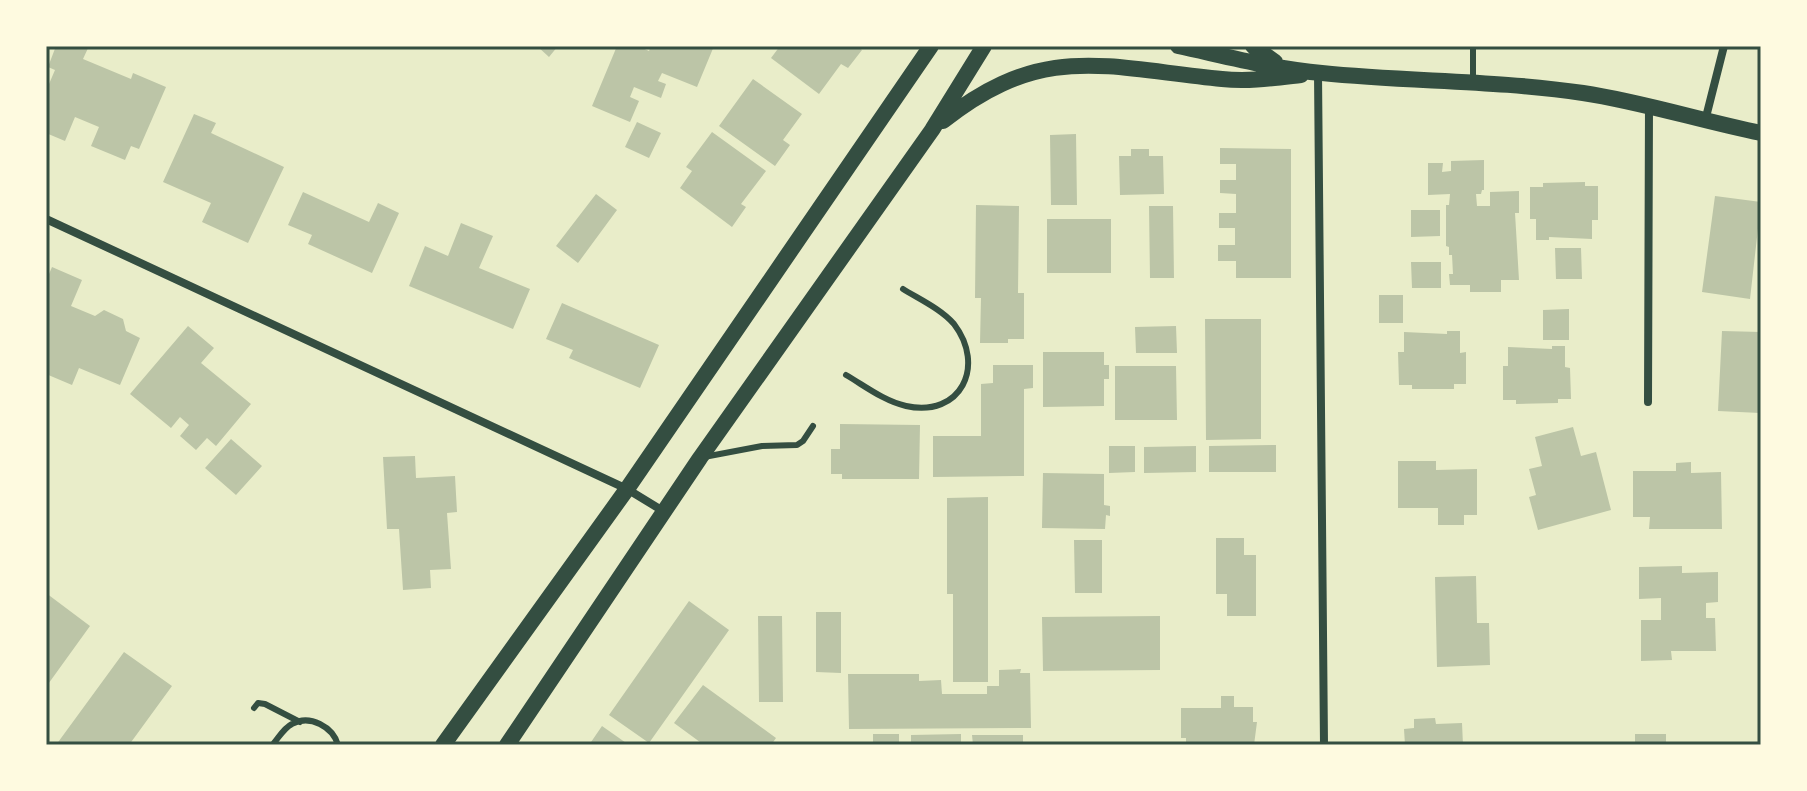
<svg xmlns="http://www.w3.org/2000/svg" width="1807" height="791" font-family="'Titillium Web',sans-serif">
<rect width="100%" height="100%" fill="#e9edc9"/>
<path fill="#bcc5a7" d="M56 46H89L83 59 131 79 133 73 166 87 139 149 131 146 125 160 91 146 99 127 75 117 65 141 46 133V91L55 70 48 67Z
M537 46H558L549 57Z
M617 46H638L649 51 651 46H714L697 87 662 73 658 81 666 84 661 98 634 87 630 97 639 101 630 122 592 106Z
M780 46H857L862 50 848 68 841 64 819 94 771 58Z
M753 79 802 114 783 140 790 145 775 166 719 126Z
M194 114 216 123 211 133 284 167 248 243 202 222 211 203 163 182Z
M637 122 661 133 649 158 625 147Z
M712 132 766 171 741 204 746 207 732 227 680 188 692 171 686 167Z
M1076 134 1077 205H1051L1050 135Z
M1220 148 1291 149V278H1236V261H1218V245H1235V228H1219V213H1236V194L1220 193V180H1236V164H1220Z
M1131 149H1149V156H1163L1164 194 1120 195 1119 156H1131Z
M1484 160V190H1482L1481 194H1476L1477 206H1490V192L1519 191V213H1515L1519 280H1501V292H1470V285H1450L1449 274H1453L1452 255H1449V247L1446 246V205H1449L1450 194 1428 195V163H1443L1442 172 1451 171V161Z
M1585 182V186H1598V220H1592V239L1549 237V240H1536V219H1530V187H1543V183Z
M303 192 369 222 378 203 399 213 372 273 308 244 312 235 288 225Z
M596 194 617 210 578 263 556 246Z
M1715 196 1761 202 1750 299 1702 292Z
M976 205 1019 206 1018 293H1024V339H1008V343H980L981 298H975Z
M1149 206H1173L1174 278H1150Z
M1411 210H1440V236L1411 237Z
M1047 219H1111V273H1047Z
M461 223 493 236 479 268 530 289 513 329 409 286 425 246 448 256Z
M1555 248H1581L1582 279H1556Z
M1411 262H1441V288H1412Z
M52 267 82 280 71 306 95 316 104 310 123 319 126 331 140 338 120 385 79 368 72 385 46 374V281Z
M1379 295H1403V323H1379Z
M562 303 659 345 640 388 569 358 573 350 546 339Z
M1569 309V340H1543V310Z
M1205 319H1261V439L1206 440Z
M188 326 214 348 201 363 251 404 216 446 207 438 196 450 180 436 189 425 180 417 171 428 130 394Z
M1176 326 1177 353H1136L1135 327Z
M1447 331H1460V353L1466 352V384H1454V389H1412V385H1399L1398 352H1404V332L1447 334Z
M1722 331 1761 332 1760 413 1718 411Z
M1552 346H1565V367L1570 368 1571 399H1558V403L1516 404V400H1503V366H1508V347L1552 349Z
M1043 352H1104V365H1109V379H1104V406L1043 407Z
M993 365H1033V388L1024 389V476L933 477V436H981V384L993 383Z
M1115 366H1176L1177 420H1115Z
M840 424 920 425 919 479H842V474H831V449H840Z
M1573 427 1581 456 1596 452 1611 510 1538 530 1529 497 1536 495 1529 469 1542 466 1535 437Z
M231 439 262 466 236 495 205 468Z
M1276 445V472H1209V446Z
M1109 446H1135V472L1109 473Z
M1196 446V472L1144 473V447Z
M415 456 416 478 455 476 457 512 447 513 451 569 430 570 431 588 403 590 399 529H387L383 457Z
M1398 461H1436V470L1477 469V515H1464V525H1438V508H1398Z
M1691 462V473L1721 472 1722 529H1649L1650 517H1633V471H1676V463Z
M1043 473 1104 474V505L1110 506V516L1106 515 1105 529 1042 528Z
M988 497V682H953V594H947V498Z
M1216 538H1244V555H1256V616H1227V594H1216Z
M1074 540H1102V593H1075Z
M1682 566V573L1718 572V602L1706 603V618H1715L1716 651H1671L1672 660 1641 661V620H1661V598L1639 599V567Z
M1476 576 1477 623H1489L1490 665 1437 667 1435 577Z
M46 593 90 626 46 687Z
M689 601 729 630 649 743 609 715Z
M816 612H841V673L816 672Z
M758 616H782L783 702H759Z
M1160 616V670L1043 671 1042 617Z
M124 652 172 686 129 745H56Z
M1021 669 1020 673H1030L1031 728 849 729 848 674H919V681L941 680 942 694H987V686H999V670Z
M703 685 776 738 771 745H704L674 723Z
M1221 696H1234V707H1253V722H1257L1254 745 1186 744V738H1181V708H1221Z
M1435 718 1436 724 1462 723 1463 745H1405L1404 729 1414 728V719Z
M602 726 629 745H589Z
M873 734H899V745H873Z
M961 734V745H911V735Z
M1635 734H1666V745H1635Z
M972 735H1023V745H973Z"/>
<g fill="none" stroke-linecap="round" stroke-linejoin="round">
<path stroke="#344e41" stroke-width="6" d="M1473 82V46
M846 375C865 386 884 401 906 406 961 418 986 366 954 324 941 309 919 299 903 289
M704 457 762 446 797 445 803 441 813 426
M254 708 258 703 265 704 300 722
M274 743C279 737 284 728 292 724 310 714 333 727 338 745"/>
<path stroke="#344e41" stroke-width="8" d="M1318 73 1324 745
M1705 121 1724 46
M46 219 627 489 663 511
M1648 402 1649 105"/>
<path stroke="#344e41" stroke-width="16" d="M1178 46C1225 56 1274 69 1322 73 1409 82 1496 80 1583 93 1643 102 1701 121 1761 133
M1253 46 1275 62
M943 121C1044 41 1106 68 1222 79 1248 82 1275 78 1301 75
M443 745 627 489 931 46
M507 745 700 458 932 130 984 46"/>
</g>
<rect width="1807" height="791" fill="none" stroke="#fefae0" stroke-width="96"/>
<rect x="48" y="48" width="1711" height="695" fill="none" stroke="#344e41" stroke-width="3"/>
</svg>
